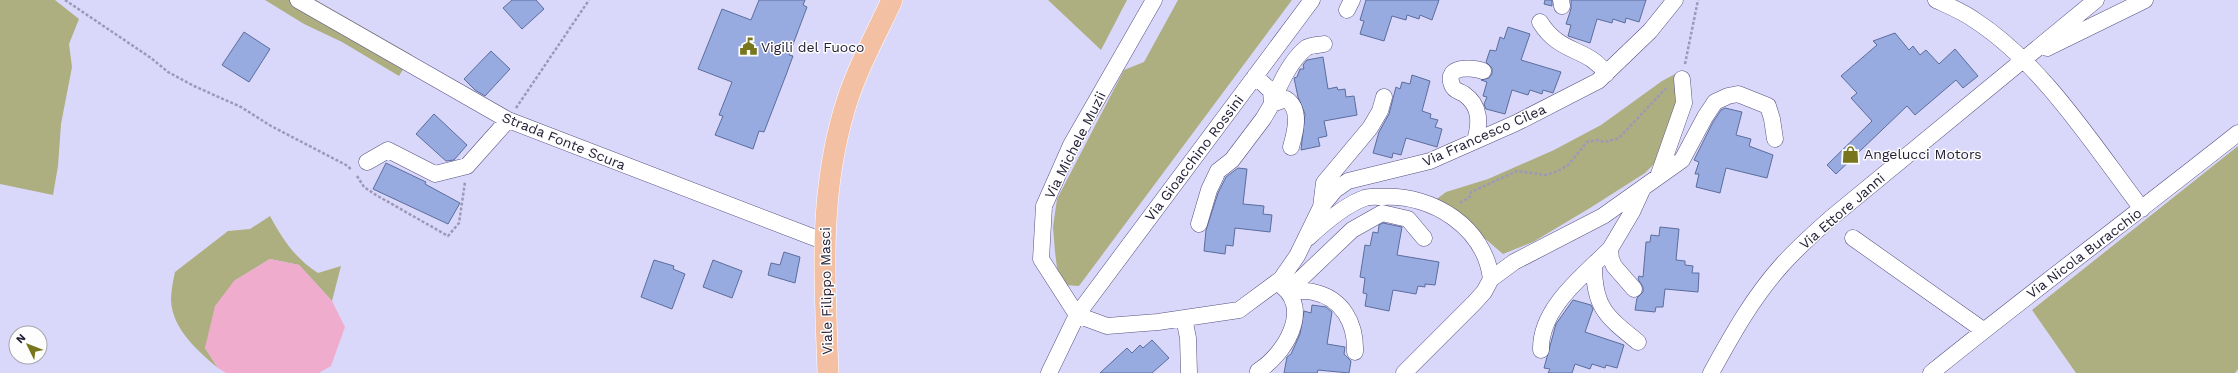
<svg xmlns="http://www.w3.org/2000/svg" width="2238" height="373" font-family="'Work Sans',sans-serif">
<rect width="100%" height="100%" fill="#dad8fa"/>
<path fill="#aeaf80" d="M0 0H55L79 19 69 44 72 67 61 124 58 166 53 195 0 184Z
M265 0H316L412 55 399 76 342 42 304 24Z
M1048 0H1127L1101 50Z
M1178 0H1292L1079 286 1065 285 1057 268 1055 252 1053 227 1057 199 1124 70 1144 62Z
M1677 73 1681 89 1663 155 1645 173 1590 208 1533 242 1503 254 1461 218 1434 201 1446 192 1488 179 1554 150 1601 125 1662 81Z
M2238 146V369L2235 373H2076L2032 310Z
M270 216C283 240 295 258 318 273L341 266 332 301 299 265 270 259 234 281 205 348 218 368C198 351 172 329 171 300 171 291 173 281 175 272L228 231 250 229Z"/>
<path fill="#efaccd" d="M270 259 299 265 332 301 345 327 331 366 319 373H226L218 368 205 348 215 306 234 281Z"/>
<path fill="#98abe0" stroke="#5b6d9d" d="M512 0H536L544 9 522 29 503 8Z
M759 0H805L803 5 807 7 789 55 793 56 786 75 764 132 759 131 753 149 715 135 723 116 719 115 732 82 698 69 722 9 751 20Z
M1366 0H1439L1432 20 1420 15 1419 19 1407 15 1406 20 1392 16 1384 41 1360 34 1364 21 1360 20Z
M1545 0H1552V6L1544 4Z
M1571 0H1646L1639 22 1626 18 1625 23 1613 19 1612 23 1597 19 1590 43 1568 36 1571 25 1566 24 1571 9Z
M1508 27 1530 34 1521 60 1561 72 1553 93 1543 90 1542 94 1530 90 1528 95 1512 90 1505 114 1486 109 1484 104 1487 97 1483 96 1487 82 1481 80 1489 78 1492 74V68L1486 62 1490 50 1496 51 1500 37 1504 39Z
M244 32 270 49 249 82 222 65Z
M1895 33 1909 50 1913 46 1920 55 1926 50 1939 64 1955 49 1978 76 1963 88 1956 80 1915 115 1907 106 1836 174 1827 165 1872 121 1851 98 1857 93 1841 76 1877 45 1873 41Z
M491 51 510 69 485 96 475 90 464 79Z
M1323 57 1328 89 1337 87 1338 90 1345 89 1346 97 1354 96 1357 115 1324 121 1327 136 1318 138 1320 146 1301 150 1305 114 1298 97 1294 78 1297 77 1300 69H1304L1303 65 1307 60Z
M1412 75 1430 81 1422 111 1431 114 1430 118 1438 120 1435 127 1442 129 1437 147 1406 138 1401 155 1393 153 1392 158 1373 153 1379 132 1389 114 1396 87 1400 89 1402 82 1410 84Z
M1725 108 1742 112 1736 135 1751 139 1749 146 1773 155 1767 178 1726 168 1720 193 1696 187 1699 174H1695L1699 162 1694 160 1713 122 1721 110Z
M434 114 467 145 454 160 446 161 416 134Z
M386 163 426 182 425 184 460 203 448 224 373 189Z
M1238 168 1247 169 1243 204 1264 206 1263 214 1272 215 1270 232 1235 228 1233 246 1226 245 1225 254 1204 251 1206 230 1218 193 1226 177Z
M1383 223 1402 227 1397 255 1439 262 1435 285 1425 284V287L1418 286 1416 294 1393 290 1389 311 1365 306 1367 294 1363 293 1365 278 1360 277 1365 245 1370 246 1373 232 1378 233 1379 225Z
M1660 227 1679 229 1676 260 1685 261V265L1693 266 1692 273H1699L1698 292 1665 289 1663 307H1656L1655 312 1635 310 1637 298 1643 292V287L1638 279 1639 276 1643 277 1646 242H1650L1651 235 1659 236Z
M784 252 800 257 795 283 768 275 771 263 780 265Z
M654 260 674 266 673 269 685 274 672 309 641 297Z
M713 260 742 271 732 298 703 287Z
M1573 300 1591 305 1593 309 1585 332 1624 345 1617 368 1606 365 1605 368 1592 364 1590 369 1575 364 1572 373H1548L1550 369 1544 368 1556 324Z
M1312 305 1326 307 1332 312 1327 344 1345 347 1344 354 1351 361 1349 373 1318 370 1317 373H1284L1287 357 1291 354 1300 334 1304 311 1311 313Z
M1152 340 1169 358 1152 373H1100L1127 348 1132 353 1140 345 1143 348Z"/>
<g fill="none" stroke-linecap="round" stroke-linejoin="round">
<defs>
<path id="minor" d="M298 0 508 120 823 241
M1561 0 1562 6
M1936 0C1949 6 1964 12 1976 21 2043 65 2094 146 2142 209
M1347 10 1352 0
M1540 22C1560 55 1589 47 1606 74
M2047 48 2145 0
M1475 141C1480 123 1481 106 1464 94 1459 91 1454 91 1452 85 1444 65 1473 67 1483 71
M1291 147C1295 133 1302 109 1286 99L1272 104C1279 85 1290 61 1306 48 1310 45 1319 45 1324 44
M367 162 388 150 435 174 467 166 508 120
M1658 177 1684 103 1682 79
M1321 207 1324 183 1370 128 1380 111 1384 97
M1199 224 1209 190 1218 171 1232 160 1263 119 1272 104 1271 91 1255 76
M1308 238C1323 224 1346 204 1365 198 1370 196 1378 197 1383 197 1433 194 1485 228 1491 279
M1853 238 1983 330
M1594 266C1594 308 1607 317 1638 342
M1634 289 1614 266 1611 259 1610 249 1632 212 1643 188
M1077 315 1107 326 1158 322 1239 310 1281 279 1297 256 1321 207 1335 190 1348 181 1430 161 1516 123 1598 81 1650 31 1675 0
M1077 315 1041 259 1044 206 1071 145 1154 0
M1184 318 1188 338 1189 373
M1541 350C1540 308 1583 276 1610 249
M1355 352C1356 324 1343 298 1313 292 1306 290 1296 291 1288 291L1352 230 1382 213 1408 219 1424 238
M1258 371C1284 355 1312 310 1282 286
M1049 373 1077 315 1312 0
M1404 373 1474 303 1484 292 1491 279 1514 262 1603 216 1682 160 1705 117 1715 102 1728 96 1738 94 1768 106 1772 119 1775 139
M1711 373C1732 335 1753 297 1782 265 1797 248 1814 233 1831 218L2096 0
M1931 373C2032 291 2136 214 2238 133"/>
<path id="major" d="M828 373C825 282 818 200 844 111 855 72 875 37 892 0"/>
</defs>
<use href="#minor" stroke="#565081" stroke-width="17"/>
<use href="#major" stroke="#fff" stroke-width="22"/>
<path stroke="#9b99b7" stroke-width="2.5" stroke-dasharray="3 2" stroke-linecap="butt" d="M65 0 151 58 168 72 194 86 241 107 271 126 346 165 352 170
M1685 64 1698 0
M516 108 589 0
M357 176 364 187 376 195 448 236 459 223 465 182
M1460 203 1471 196V192L1517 171 1546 175 1558 171 1568 165 1587 142 1597 140 1605 142 1619 138 1666 88"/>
<use href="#minor" stroke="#fff" stroke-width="16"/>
<use href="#major" stroke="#f4c0a4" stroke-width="21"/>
</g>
<defs>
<symbol id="civic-bare" viewBox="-9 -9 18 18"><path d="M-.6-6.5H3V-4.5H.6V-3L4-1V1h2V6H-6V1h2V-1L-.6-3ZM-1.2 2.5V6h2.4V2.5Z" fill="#77761c" stroke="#fdfdfd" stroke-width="2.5" paint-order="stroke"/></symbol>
<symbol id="shop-bare" viewBox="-9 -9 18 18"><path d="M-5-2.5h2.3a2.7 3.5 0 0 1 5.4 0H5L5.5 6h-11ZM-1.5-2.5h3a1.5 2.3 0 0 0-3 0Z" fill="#77761c" stroke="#fdfdfd" stroke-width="2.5" paint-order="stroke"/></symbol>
</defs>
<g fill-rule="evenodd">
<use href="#civic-bare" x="736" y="34" width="25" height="25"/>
<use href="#shop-bare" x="1838" y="142" width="25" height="25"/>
</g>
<g text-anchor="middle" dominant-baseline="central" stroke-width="3" stroke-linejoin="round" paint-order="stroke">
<g font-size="14" fill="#232036" stroke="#fdfdfd" text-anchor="start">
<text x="761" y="47">Vigili del Fuoco</text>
<text x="1864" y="154">Angelucci Motors</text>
</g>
<g font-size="14" fill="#232036" stroke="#fdfdfd">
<text transform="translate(1484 135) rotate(-24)">Via Francesco Cilea</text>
<text transform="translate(564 141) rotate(22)">Strada Fonte Scura</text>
<text transform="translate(1075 145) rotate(-63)">Via Michele Muzii</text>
<text transform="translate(1194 158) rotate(-53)">Via Gioacchino Rossini</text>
<text transform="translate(1842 211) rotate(-41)">Via Ettore Janni</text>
<text transform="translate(2084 253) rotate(-37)">Via Nicola Buracchio</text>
<text transform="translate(826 291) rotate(-91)">Viale Filippo Masci</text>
</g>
</g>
<g transform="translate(28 345) rotate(313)"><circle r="19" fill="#fdfdfd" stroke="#a6a5ad"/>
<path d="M0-3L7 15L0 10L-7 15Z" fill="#77761c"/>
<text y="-6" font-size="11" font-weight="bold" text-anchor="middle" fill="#232036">N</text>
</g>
</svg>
